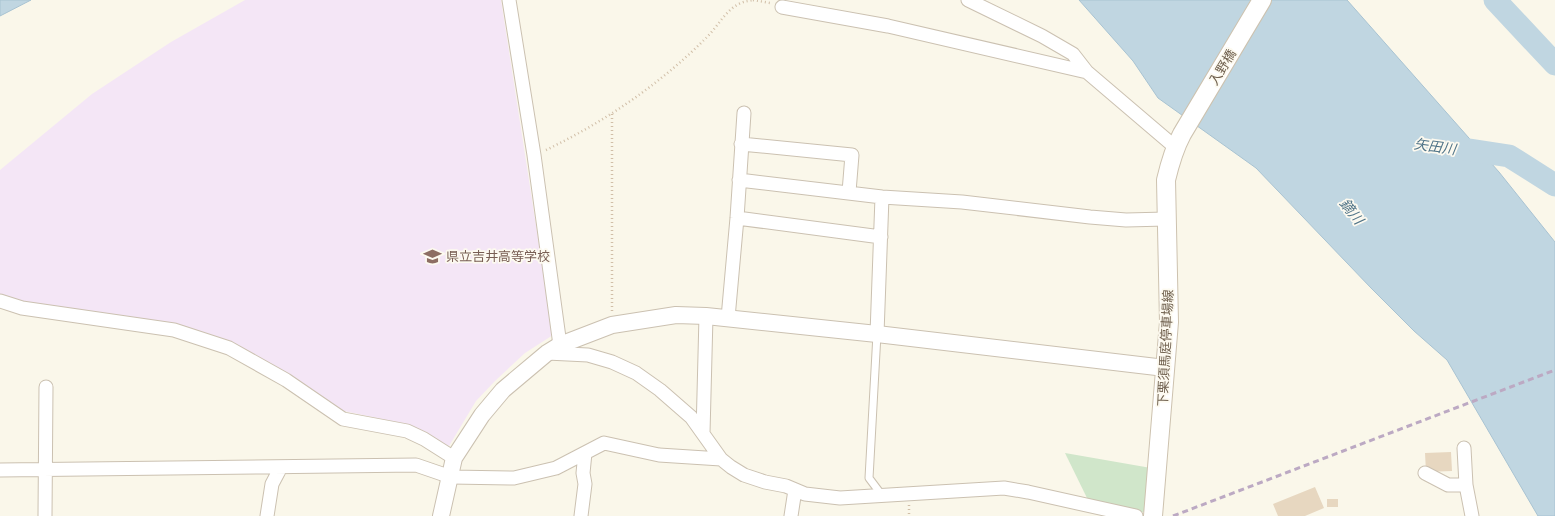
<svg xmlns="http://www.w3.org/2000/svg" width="1555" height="516" font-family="Barlow,'Noto Sans JP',sans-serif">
<rect width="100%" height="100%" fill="#faf7ea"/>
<path fill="#f4e6f6" d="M245 0H501L553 335 525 353 495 381 476 401 449 446 435 441 417 430 401 423 339 410 231 345 0 299V170L92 94 171 42Z"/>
<path fill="#d0e6ca" d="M1065 453 1151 468 1146 511 1137 514 1087 498Z"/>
<path fill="#c0d6e1" stroke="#a8c3d2" d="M0 0H31L0 16Z
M1079 0H1347L1499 172 1555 242V516H1538L1447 360 1414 331 1371 288 1256 168 1158 98 1133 61Z"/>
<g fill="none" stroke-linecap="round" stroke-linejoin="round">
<path stroke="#c0d6e1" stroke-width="23" d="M1495 0 1555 64
M1450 147 1509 156 1555 185"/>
</g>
<path fill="#e7d7c0" d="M1451 452 1452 471 1426 472 1425 453Z
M1315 487 1324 508 1305 516H1278L1273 504Z
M1327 499H1338V507H1327Z"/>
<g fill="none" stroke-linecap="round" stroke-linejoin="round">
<defs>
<path id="service" d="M877 334 869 478 881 494"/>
<path id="minor" d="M509 0 534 155 560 345
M968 0 1042 36 1073 54 1087 72
M782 7 888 26 1087 72 1175 147
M741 144 852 155 849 192
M739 180 882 197 962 202 1090 217 1126 220 1166 219
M737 218 881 237
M0 301 22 308 174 330 229 348 286 380 343 419 407 431 424 439 454 458
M728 318 737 218 744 113
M877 334 882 197
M547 353 588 355 612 362 636 373 660 390 691 417 721 459 731 467 744 475 765 482 786 486 805 494 840 498 1004 488 1028 492 1136 516
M703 433 706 316
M1464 448 1466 485 1472 516
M0 470 416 465 451 477 514 478 556 468 604 443 659 455 721 459
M1425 473 1448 485H1466
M45 516 46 387
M267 516 272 484 281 467
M581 516 585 484 583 473 585 453
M791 516 795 490"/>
<path id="tertiary" d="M441 516 454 458 482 415 503 390 547 353 560 345 612 325 676 315 706 316 877 334 1165 368"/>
<path id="secondary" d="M1153 516 1169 322 1166 180C1170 163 1174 149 1182 134L1262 0"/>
</defs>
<use href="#service" stroke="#cbc1b1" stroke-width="9"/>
<use href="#minor" stroke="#cbc1b1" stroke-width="15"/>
<use href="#tertiary" stroke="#cbc1b1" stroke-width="18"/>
<use href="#secondary" stroke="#cdc2af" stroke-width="20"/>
<path stroke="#d1bfa8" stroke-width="2.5" stroke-dasharray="1 3" stroke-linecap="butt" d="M753 0 770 3
M612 114V312
M546 150C604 122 659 85 705 39 717 28 726 9 741 3 745 1 749 1 753 0
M909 505V516"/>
<use href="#service" stroke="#fff" stroke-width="7"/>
<use href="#minor" stroke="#fff" stroke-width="13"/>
<use href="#tertiary" stroke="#fff" stroke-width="16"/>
<use href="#secondary" stroke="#fff" stroke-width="18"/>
<path stroke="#bca9c3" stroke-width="3" stroke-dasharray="6 4" stroke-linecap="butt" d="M1173 516 1555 370"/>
</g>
<defs>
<symbol id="school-bare" viewBox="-9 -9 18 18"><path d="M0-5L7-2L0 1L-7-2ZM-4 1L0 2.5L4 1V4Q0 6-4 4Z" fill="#8d6e63" stroke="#fdfaf0" stroke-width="2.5" paint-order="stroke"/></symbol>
</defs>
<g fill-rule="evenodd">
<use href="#school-bare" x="420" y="244" width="25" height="25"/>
</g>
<g text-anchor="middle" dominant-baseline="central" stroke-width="3.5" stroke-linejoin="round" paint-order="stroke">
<g font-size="13" fill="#716250" stroke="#fdfaf0">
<text transform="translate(1222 67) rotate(-59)">入野橋</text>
<text transform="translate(1165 348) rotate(-87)">下栗須馬庭停車場線</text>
</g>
<g font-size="13" fill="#785e54" stroke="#fdfaf0" text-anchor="start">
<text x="446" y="256">県立吉井高等学校</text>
</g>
<g font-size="14" font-style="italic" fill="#507488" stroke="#fdfaf0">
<text transform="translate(1435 146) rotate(8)">矢田川</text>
<text transform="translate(1352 211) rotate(51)">鏑川</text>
</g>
</g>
</svg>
